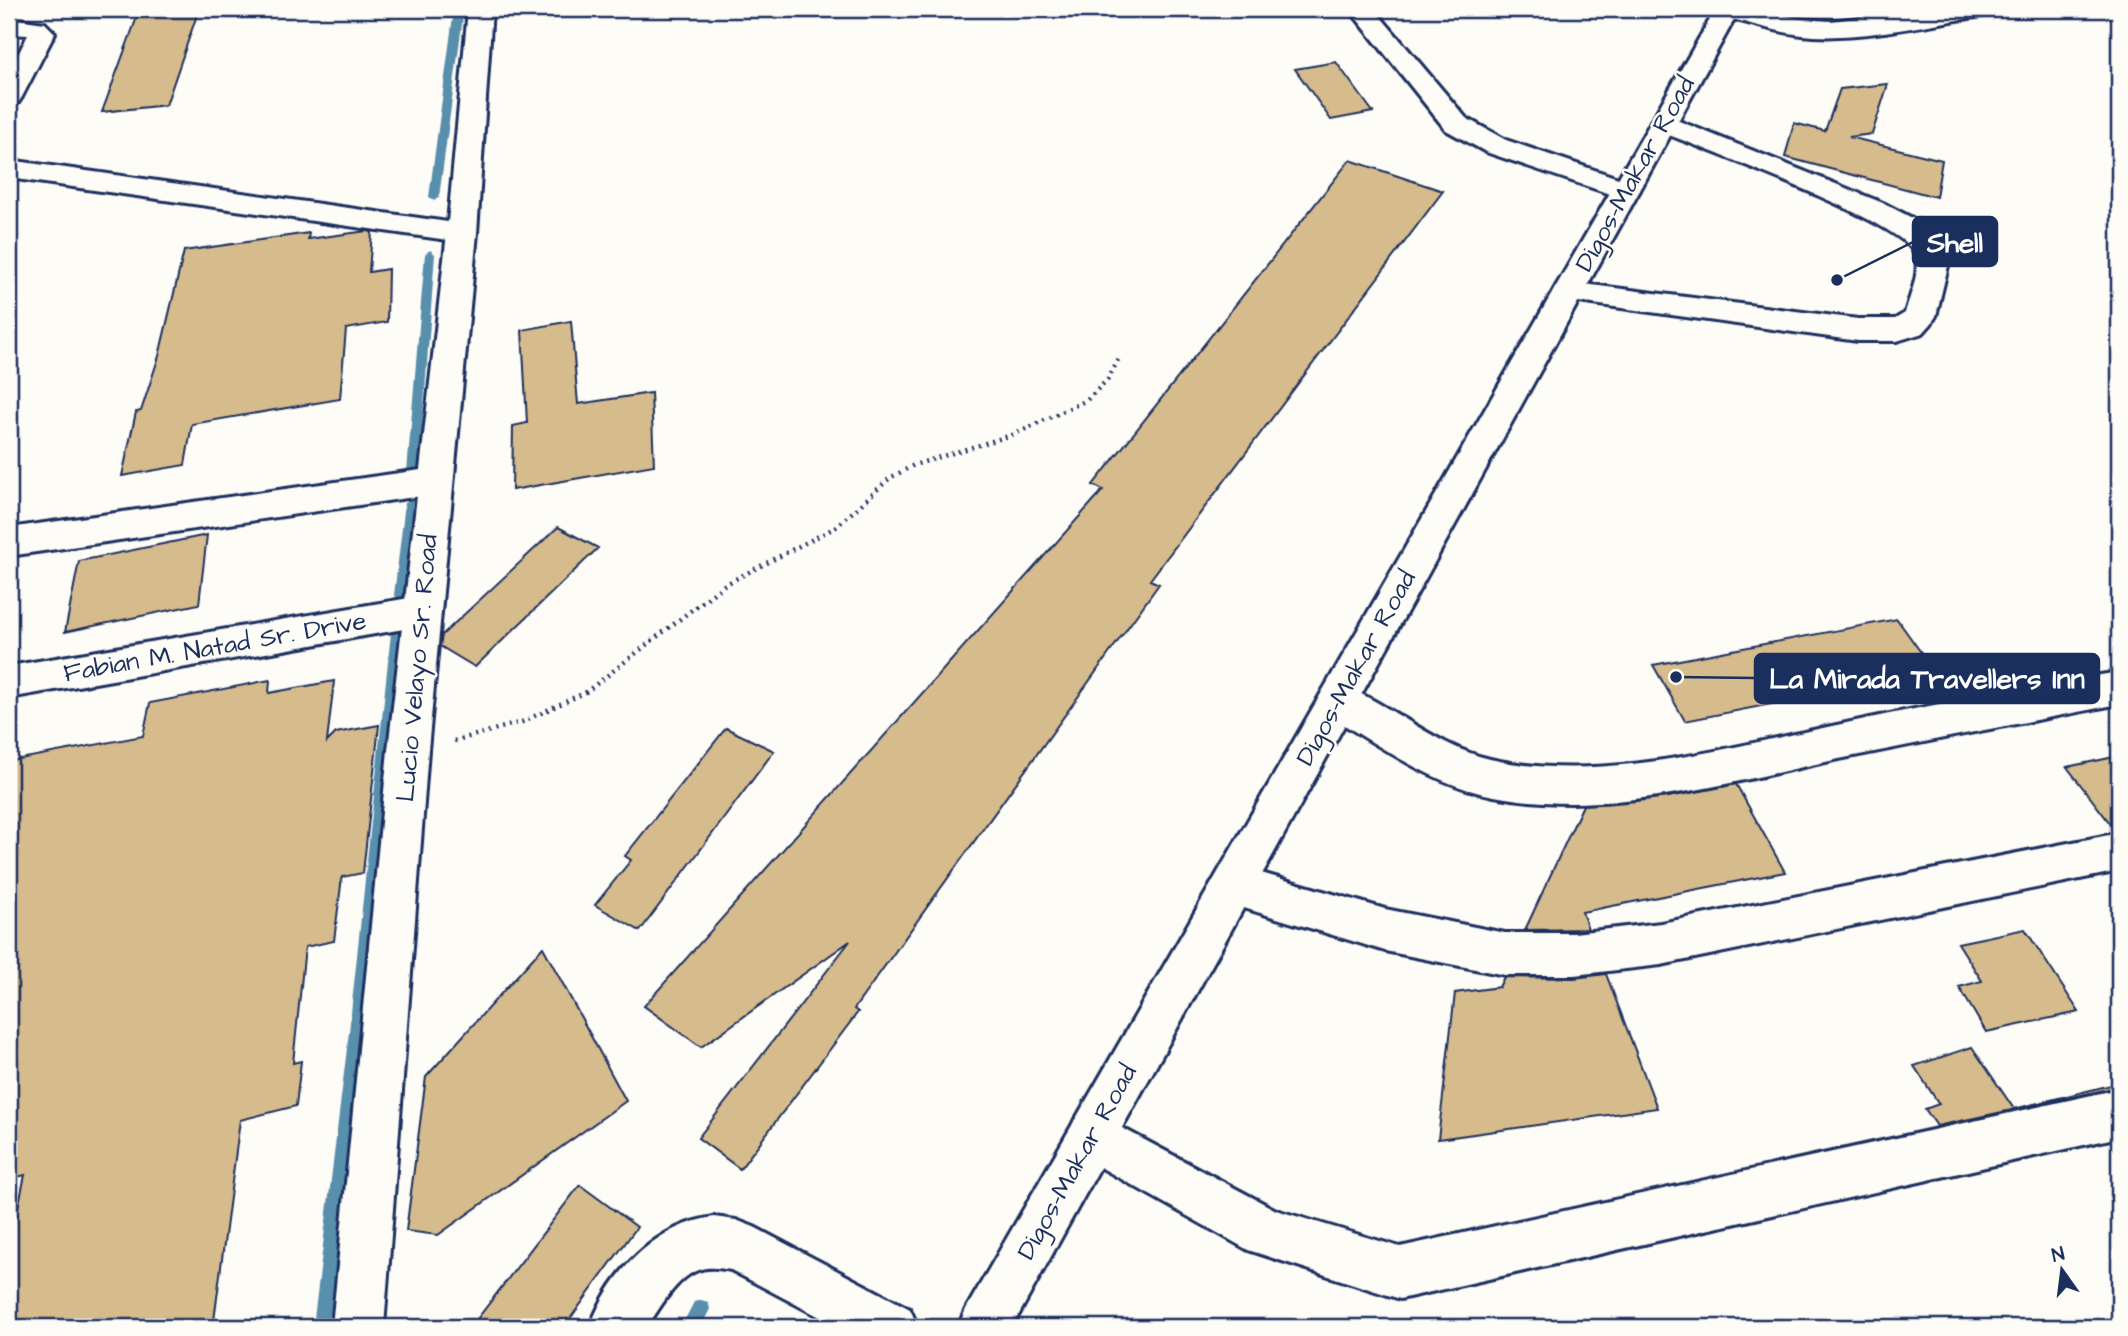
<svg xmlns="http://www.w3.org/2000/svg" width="2128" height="1336" font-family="'Architects Daughter',sans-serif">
<rect width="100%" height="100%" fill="#fdfcf7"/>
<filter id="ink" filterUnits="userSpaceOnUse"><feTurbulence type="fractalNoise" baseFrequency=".0143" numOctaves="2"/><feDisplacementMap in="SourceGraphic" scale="14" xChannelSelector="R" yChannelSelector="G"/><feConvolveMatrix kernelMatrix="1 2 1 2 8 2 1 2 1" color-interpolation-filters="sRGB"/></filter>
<g filter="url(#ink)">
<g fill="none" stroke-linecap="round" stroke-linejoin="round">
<path fill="#598fad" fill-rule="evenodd" d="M454 9H464L439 197 434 200 429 197Z
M430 250 435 254 419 472 413 477 407 472 425 254Z
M411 498 417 503 408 595 401 600 394 595 405 503Z
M398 627 403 629 405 633 365 1032 331 1327H313L349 1032 391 633 393 629Z
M701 1300 708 1302 710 1309 701 1327H681L694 1302Z"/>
</g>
<path fill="#d6bb8c" stroke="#1b2f5e" stroke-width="2" d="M140 9H199L166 105 102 112Z
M1336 62 1373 112 1331 120 1295 69Z
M1888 84 1872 134 1849 137 1942 160 1936 197 1785 157 1794 123 1825 131 1840 89Z
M1350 160 1443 191 1150 580 1159 584 854 1009 858 1012 740 1169 698 1138 850 941 701 1047 644 1006 1103 490 1093 485Z
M367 231 372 232 369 272 388 269 387 322 346 329 340 399 192 424 185 465 122 476 136 412 141 411 159 356 184 251 309 233 308 239Z
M571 321 578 404 651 393 654 465 512 490 513 426 527 423 522 330Z
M558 527 598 548 475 667 440 646 442 635Z
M207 535 199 604 65 632 79 561Z
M1897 619 1935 672 1685 721 1653 665Z
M270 680 269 693 334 681 327 742 336 733 379 725 363 873 342 877 334 941 305 947 293 1063 301 1061 296 1106 240 1120 214 1321 188 1327H9V1251L25 1175 9 1179V761L143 736 150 703Z
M726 728 774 751 640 931 595 905 631 860 625 856Z
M2119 756V831H2116L2067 767Z
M1736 784 1785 872 1582 912 1588 929 1525 930 1583 805 1668 797Z
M2025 929 2079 1012 1986 1032 1959 987 1982 981 1958 943Z
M543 947 626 1101 438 1235 406 1231 426 1077Z
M1606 974 1657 1108 1438 1139 1455 993 1499 987 1504 977 1574 978Z
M1972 1047 2014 1109 2119 1083V1087L1937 1126 1925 1109 1939 1104 1914 1066Z
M580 1185 637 1227 564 1327H471Z"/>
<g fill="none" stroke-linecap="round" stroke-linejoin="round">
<defs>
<path id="minor" d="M1349 9H1374L1466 118 1506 140 1636 184 1640 190 1636 196 1626 199 1616 196 1486 152 1446 130Z
M1715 9H1752L1801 19 1831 21 1933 9H1995L1992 14 1983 16C1927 24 1869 39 1813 36 1781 34 1749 23 1718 15Z
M9 18 45 23 55 33 22 97 18 103 9 105V72L28 35 9 34Z
M1664 115 1883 203 1918 221 1931 233 1944 251 1948 266 1936 316 1931 324 1923 333 1897 341H1858L1557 299 1553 292 1557 285 1568 282 1858 319H1895L1905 313C1910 294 1923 269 1913 251 1897 220 1698 147 1654 129L1650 123 1654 117Z
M9 160 462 224 472 226 477 233 472 240 462 242 9 178Z
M435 468 447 472 452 481 447 490 435 494 9 556V528Z
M421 596 434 600 440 611 434 622 421 626 9 698V666Z
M2119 672V704C2026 722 1932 740 1839 759 1727 783 1609 818 1494 796 1432 785 1378 744 1324 713L1318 701 1324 689 1338 684C1391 703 1434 746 1490 759 1598 784 1726 748 1832 726 1927 706 2023 687 2119 672Z
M2119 833V871L1661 965 1574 975H1505L1385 951 1234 905 1219 899 1213 885 1219 871 1234 865 1385 909 1505 933H1574L1661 923Z
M2119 1089V1137L1400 1299 1248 1250 1075 1153 1068 1136 1075 1119 1092 1112 1276 1210 1400 1247Z
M714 1217 736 1220 754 1227 910 1309 918 1327H839L731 1270C720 1268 708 1266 698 1270 676 1278 659 1309 647 1327H590C610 1273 655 1225 714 1217Z"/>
<path id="major" d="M468 9H492L477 233 428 750 384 1327H332L388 750 447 233Z
M1716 9H1740L1012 1327H958L966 1309Z"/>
</defs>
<use href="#minor" stroke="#1b2f5e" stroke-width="6"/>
<use href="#major" stroke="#1b2f5e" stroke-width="6"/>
<path stroke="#1b2f5e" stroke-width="4.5" stroke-dasharray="2 5" stroke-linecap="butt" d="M454 741 522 722 586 692 724 585 836 527 890 478 914 465 1015 434 1087 400 1108 379 1120 356"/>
<use href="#minor" fill="#fdfcf7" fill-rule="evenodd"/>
<use href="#major" fill="#fdfcf7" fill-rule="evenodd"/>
</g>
</g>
<g text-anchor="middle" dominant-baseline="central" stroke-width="5" stroke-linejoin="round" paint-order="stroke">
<g font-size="26" fill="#1b2f5e" stroke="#fdfcf7">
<text transform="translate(1635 174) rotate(-61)">Digos-Makar Road</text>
<text transform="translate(215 647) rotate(-10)">Fabian M. Natad Sr. Drive</text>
<text transform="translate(417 668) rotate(-85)">Lucio Velayo Sr. Road</text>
<text transform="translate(1356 668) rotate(-61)">Digos-Makar Road</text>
<text transform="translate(1077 1162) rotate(-61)">Digos-Makar Road</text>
</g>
</g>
<path fill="none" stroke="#1b2f5e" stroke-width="2.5" d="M1837 280L1913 242M1676 677L1755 678"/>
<g fill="#1b2f5e" stroke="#fdfcf7" stroke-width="2.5">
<circle cx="1837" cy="280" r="7"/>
<circle cx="1676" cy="677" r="7"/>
</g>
<g fill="#1b2f5e" stroke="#1b2f5e" stroke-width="2.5">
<rect x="1913" y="217" width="84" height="49" rx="7"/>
<rect x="1755" y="654" width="344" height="49" rx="7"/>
</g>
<g font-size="28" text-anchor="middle" font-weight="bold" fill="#fff">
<text x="1955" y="252">Shell</text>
<text x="1927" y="688">La Mirada Travellers Inn</text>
</g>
<rect width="2128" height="1336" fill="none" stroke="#fdfcf7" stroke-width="35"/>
<rect x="18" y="18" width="2093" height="1301" fill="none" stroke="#1b2f5e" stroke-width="2.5" filter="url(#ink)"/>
<g transform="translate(2062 1270) rotate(346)" stroke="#fdfcf7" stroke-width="5" paint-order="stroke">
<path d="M0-5L12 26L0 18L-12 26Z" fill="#1b2f5e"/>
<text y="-10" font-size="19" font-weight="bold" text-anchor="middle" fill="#1b2f5e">N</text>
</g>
</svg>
